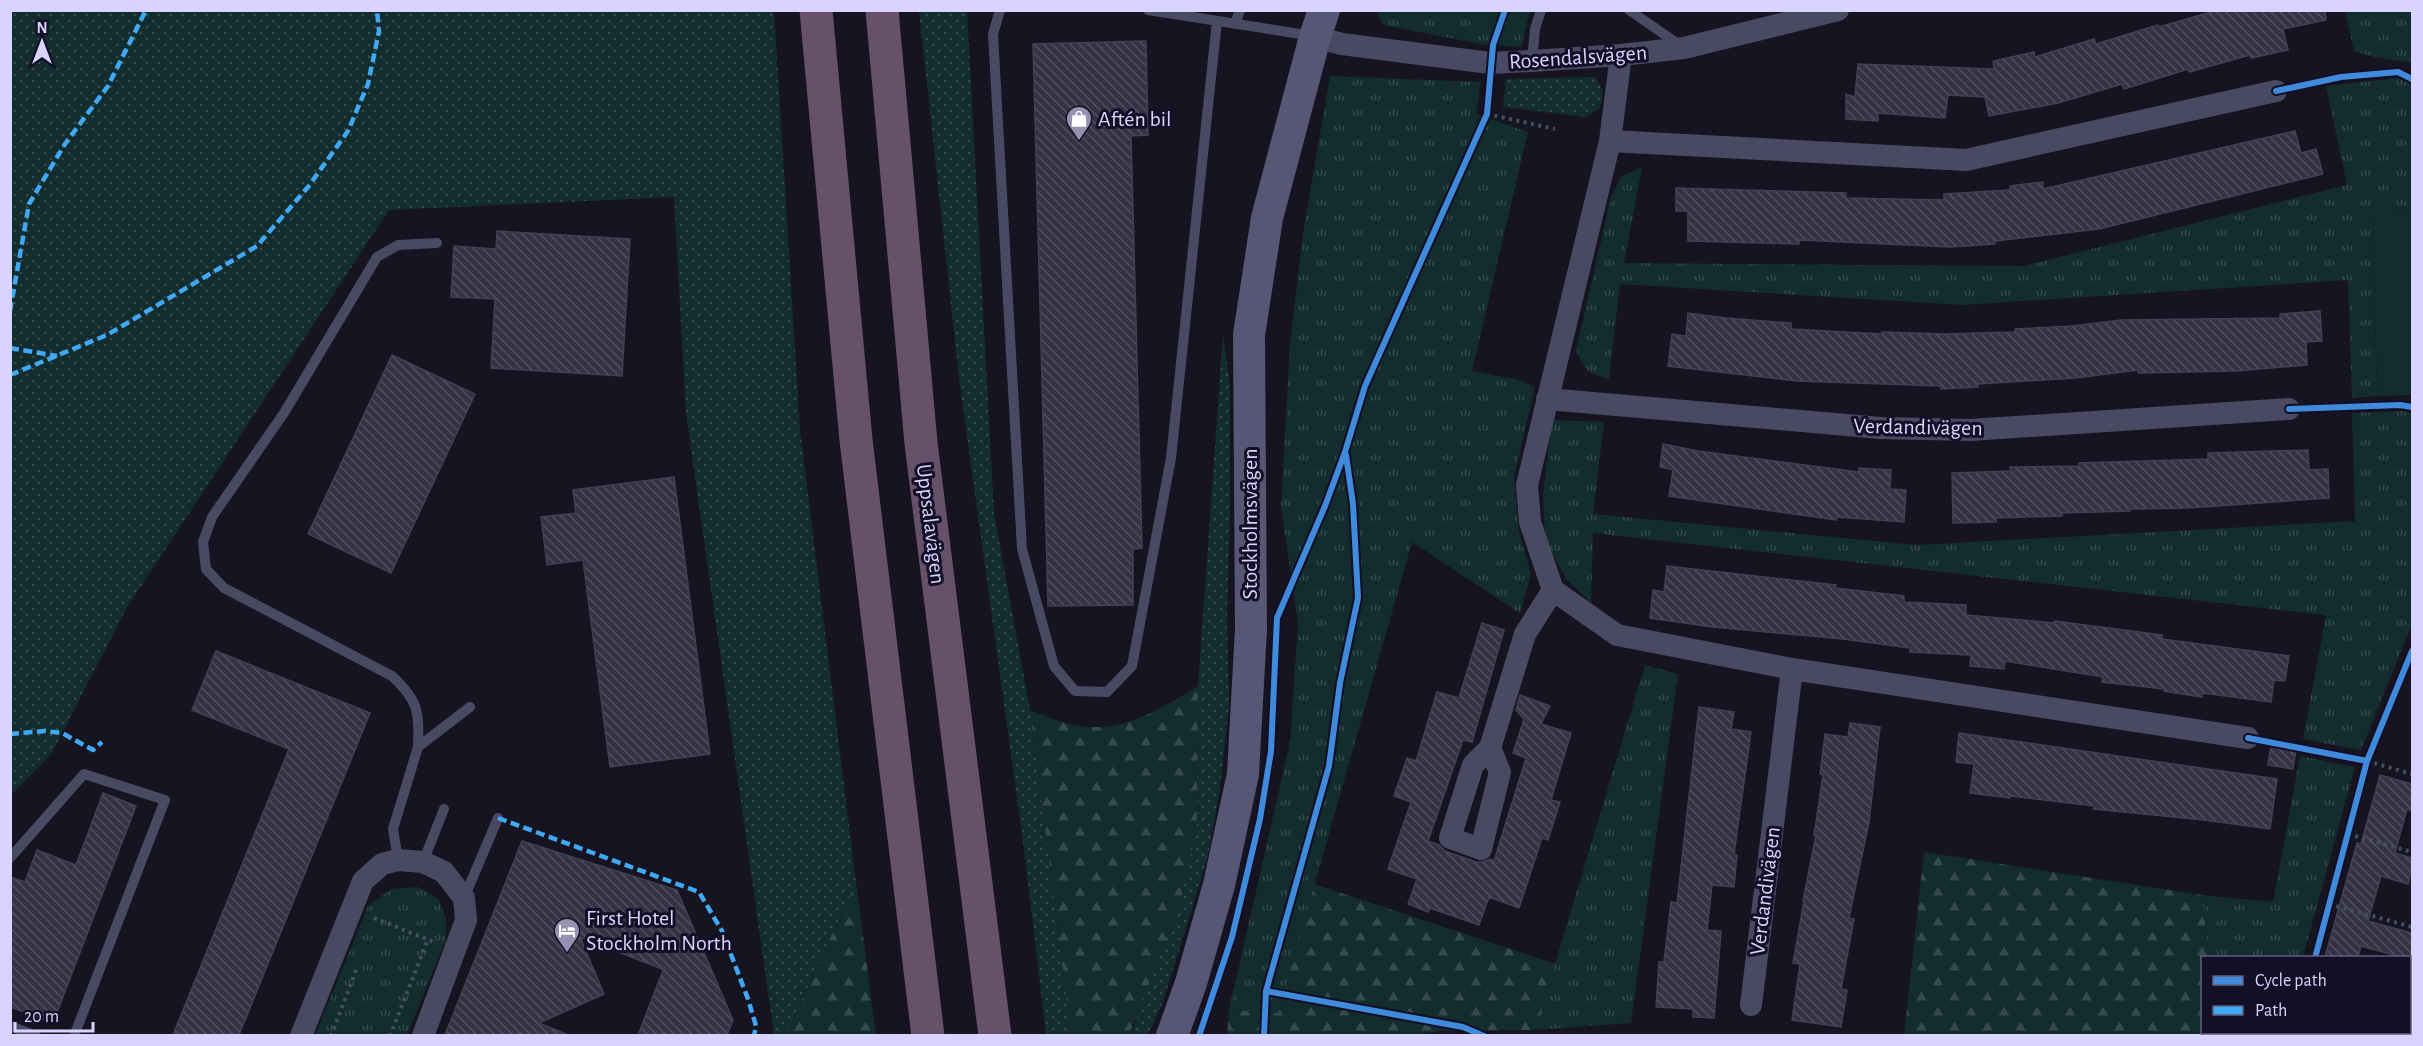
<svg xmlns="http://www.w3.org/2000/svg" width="2423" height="1046" font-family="'Alegreya Sans',sans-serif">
<defs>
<pattern id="grass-dots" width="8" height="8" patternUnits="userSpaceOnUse" patternTransform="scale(1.5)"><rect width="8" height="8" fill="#132c2d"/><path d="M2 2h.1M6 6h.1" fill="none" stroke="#354a4c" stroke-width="1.8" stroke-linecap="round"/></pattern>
<pattern id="forest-firs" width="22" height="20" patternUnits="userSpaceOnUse" patternTransform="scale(1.5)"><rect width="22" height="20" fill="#132c2d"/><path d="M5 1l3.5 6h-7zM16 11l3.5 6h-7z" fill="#354a4c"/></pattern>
<pattern id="park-tufts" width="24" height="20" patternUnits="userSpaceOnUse" patternTransform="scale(1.5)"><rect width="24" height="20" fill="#132c2d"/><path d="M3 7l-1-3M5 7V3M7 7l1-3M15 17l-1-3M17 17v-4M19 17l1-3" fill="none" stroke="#354a4c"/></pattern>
<pattern id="building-back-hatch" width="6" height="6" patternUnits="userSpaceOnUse" patternTransform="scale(1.5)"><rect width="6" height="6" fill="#343243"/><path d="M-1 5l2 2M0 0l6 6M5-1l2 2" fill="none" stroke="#514f5f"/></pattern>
</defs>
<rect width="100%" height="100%" fill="#161421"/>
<path fill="url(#grass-dots)" d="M11 11H774L800 430 856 882 786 1035H774L686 413 674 197 389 210 126 609 52 753 11 795Z
M919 11H967L994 513 1030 710 1071 1035H1046L1024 849 959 378Z
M1596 77 1603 92 1600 108 1586 117 1503 107 1506 79Z
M1223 334 1230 386V510L1227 616 1229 705 1220 789 1207 860 1163 1002 1148 1035 1129 1036 1134 1026 1197 827 1198 686Z"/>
<path fill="url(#forest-firs)" d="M1198 686 1197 827 1179 908 1129 1035H1071L1030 710C1042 714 1056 721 1069 724 1119 736 1157 711 1198 686Z
M1924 852 2202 895 2209 957 2202 958V1032L2218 1033V1035H1904Z
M856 882 876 1035H786Z
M1314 884 1556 964 1535 1030 1440 1031 1404 1036H1227L1229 1010 1278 1013Z"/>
<path fill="url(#park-tufts)" d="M1376 11H1530L1521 47 1486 45 1383 25Z
M2345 11H2412V63L2374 57 2354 51Z
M1330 76 1481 82 1476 114 1528 132 1472 371 1519 380 1535 387 1514 477 1519 532 1531 574 1520 613 1412 542 1278 1013 1229 1010 1290 742 1298 623 1281 506 1290 343 1303 233Z
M2398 78 2412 84V210L2373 212 2377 396 2352 398 2348 280 1962 305 1620 284 1609 379C1588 374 1584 370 1576 350L1611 197 1621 177 1642 167 1624 263 2024 266 2347 185 2326 86Z
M2402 411 2412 413V624L2361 750 2303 739 2326 615 1593 533 1591 603 1567 580 1545 540 1543 493 1552 420 1604 422 1593 514 1917 545 2355 521 2352 413Z
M1645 665 1678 674 1631 1023 1535 1030Z
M2300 756 2355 767 2303 957H2209L2202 895 2273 902Z
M418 887 438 899 446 918V940L407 1035H315L368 906 391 889Z
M2218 1033V1032L2292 1033V1036H2218Z"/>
<path fill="#132c2d" d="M2412 210V395L2377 396 2373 211Z"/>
<path fill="url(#building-back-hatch)" stroke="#433f54" stroke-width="1.5" d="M2218 10H2325L2326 20 2283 29 2288 50 2251 58 2250 55 2189 72 2188 69 2124 89 2122 84 2058 103 1989 116 1985 97 1948 95 1945 118 1878 113V121L1846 119V94L1855 97 1858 64 1994 69 1993 61 2034 52 2035 57 2094 39 2096 44 2158 25 2159 27Z
M1146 41 1148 135 1131 136 1142 548 1133 549V605L1048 606 1033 44Z
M2295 131 2301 153 2316 149 2323 174 2099 229 1995 241V244L1951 247 1799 240V244L1688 241V211H1676V188L1846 193V198L1944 200V194L2010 190V186L2043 182V189Z
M497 231 630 239 622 376 491 368 495 299 451 297 454 246 496 249Z
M2320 311 2322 341 2306 342 2307 365 2236 371 2138 373V370L2076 378 1978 384V387L1941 389V386L1797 381 1668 366 1672 334 1686 336 1688 313 1726 318 1791 323V329L1882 334V332L1945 334 2015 332V329L2073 326 2121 320 2280 318V314Z
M392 355 475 394 391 573 308 534Z
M1663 444 1698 451 1859 472V468L1891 470 1890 489 1906 490 1904 522 1837 517 1836 520 1669 496 1673 470 1660 467Z
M2308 450 2309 470 2328 469 2329 498 2188 508 2129 509 2130 511 2062 513V516L1996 518V522L1953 523 1952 473 2011 471 2010 467 2079 466V463L2208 459V453Z
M674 477 710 754 610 767 583 560 547 565 541 517 576 513 573 490Z
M1667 566 1836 585 1835 588 1904 596V602L1966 605V615L2055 623V621L2162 635V639L2289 656 2285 681 2274 680 2271 702 2202 693V697L2164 691V689L2102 682 2103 677 2005 661 2004 669 1970 666 1971 655 1910 652V648L1843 639 1713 627 1650 618 1653 590 1664 592Z
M1482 623 1504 630 1472 742 1463 740 1428 841 1439 845 1445 851 1476 862H1483L1490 859 1494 861 1526 758 1513 753 1524 719 1516 710 1520 695 1550 706 1541 724 1571 733 1551 800 1560 802 1548 840 1542 838 1519 908 1489 897 1479 925 1430 908 1428 912 1408 904 1417 879 1388 869 1411 802 1394 796 1407 758 1416 761 1437 692 1459 698Z
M216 651 370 713 239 1035H173L289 749 192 710Z
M1699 707 1734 712 1731 729 1751 732 1734 854 1737 855 1734 887 1712 885 1707 930 1721 931 1714 1018 1693 1017V1009L1656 1007 1659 962H1664L1671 902 1677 903Z
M1850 723 1880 727 1869 822 1849 918 1854 919 1841 989 1847 990 1841 1027 1792 1020 1800 964 1793 963 1804 901H1803L1816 835H1814L1823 775 1820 774 1825 734 1848 737Z
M1959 733 2277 779 2270 829 2204 820 2094 809V806L2011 796 2010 798 1970 793 1974 764 1956 762Z
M2271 745 2296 749 2293 769 2268 765Z
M2380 775 2412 784V811L2407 809 2395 853 2412 858V867L2408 884 2381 876 2368 921 2412 933V960L2361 946 2358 957H2325L2357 843 2361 844Z
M103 793 136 806 53 1023 10 1007V877L25 882 37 850 76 865Z
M522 841 677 890 733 1020 727 1035H638L664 968 662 969 580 937 604 994 539 1023 568 1035H445Z"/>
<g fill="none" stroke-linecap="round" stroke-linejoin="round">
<path stroke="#44505f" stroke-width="4" stroke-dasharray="3 4.5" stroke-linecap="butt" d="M1487 114 1555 129
M2406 666 2412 668
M2367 761 2412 774
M2348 834 2412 852
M2329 904 2412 927
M374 918 434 942
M2374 1032 2412 1034
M331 1036 356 970
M390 1036 428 939"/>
<path stroke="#4a4962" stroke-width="10" d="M1000 10 993 34 1022 549 1054 666 1075 691 1107 692 1132 666 1171 458 1217 21
M1148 10 1313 36
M1629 10 1681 46
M1235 24 1240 10
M1532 61 1535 29 1541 10
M418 747C419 712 419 701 392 676L224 588 206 569 203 542 212 517 284 413 377 257 398 245 437 243
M10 858 84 774 165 800 74 1036
M398 860 393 829 418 747 470 707
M423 862 444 809
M464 898 498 818
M10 1026 36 1036"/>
<path stroke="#4a4962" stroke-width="22" d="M1315 37 1342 44 1490 63 1532 61 1621 55 1684 48 1838 10
M1621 55 1610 141 1527 485 1530 522 1553 590 1617 635 1792 669 2248 738
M1610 141 1966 160 2276 91
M1547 399 1881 428 1970 430 2289 409
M1490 748 1500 772 1481 849 1450 838 1473 765 1490 748 1525 634 1553 590
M1751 1005 1792 669
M301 1036 363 881 382 864 398 860 423 862 444 872 464 898 466 920 423 1036"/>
<path stroke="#575674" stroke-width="32" d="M1172 1036 1191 983 1219 885 1243 774 1251 629 1249 335 1267 218 1315 37 1324 10"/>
<path stroke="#67516a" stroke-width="33" d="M816 10 856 440 928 1036
M882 10 921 443 995 1036"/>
<path stroke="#3fa9f5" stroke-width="4.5" stroke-dasharray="9 4.5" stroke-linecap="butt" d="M10 311 29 204 65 144 108 86 146 10
M10 348 57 356
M10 375 107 335 257 246 308 187 348 131 368 84 379 31 377 10
M10 734 45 731 62 733 93 750 102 742
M498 818 699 892 722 931 748 999 756 1026 754 1036"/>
<defs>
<path id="cycleway" d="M2276 91 2341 77 2398 72 2412 79
M2289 409 2400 405 2412 407
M2248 738 2367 761
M2315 958 2367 761 2412 651
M1266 991 1463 1027 1484 1036
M1199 1036 1232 937 1260 819 1271 751 1277 618 1325 506 1345 452 1365 386 1487 114 1493 45 1505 10
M1264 1036 1266 991 1329 766 1340 683 1358 598 1353 504 1346 455"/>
</defs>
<use href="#cycleway" stroke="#130f26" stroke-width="10"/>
<use href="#cycleway" stroke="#408adc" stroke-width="6"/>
</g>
<defs>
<symbol id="shop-pin" viewBox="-11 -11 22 30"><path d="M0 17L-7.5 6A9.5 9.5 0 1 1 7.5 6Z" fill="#9591b1" stroke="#130f26"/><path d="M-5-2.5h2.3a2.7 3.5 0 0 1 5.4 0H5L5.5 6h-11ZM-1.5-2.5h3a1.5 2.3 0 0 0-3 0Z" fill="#fff"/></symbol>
<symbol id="hotel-pin" viewBox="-11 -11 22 30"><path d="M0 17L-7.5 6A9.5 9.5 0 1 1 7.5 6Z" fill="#9591b1" stroke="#130f26"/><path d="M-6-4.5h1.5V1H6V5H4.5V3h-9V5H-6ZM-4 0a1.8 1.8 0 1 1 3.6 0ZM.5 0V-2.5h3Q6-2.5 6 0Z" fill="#fff"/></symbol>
</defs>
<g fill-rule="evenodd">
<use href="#shop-pin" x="1064" y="104" width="30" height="40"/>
<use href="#hotel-pin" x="552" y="916" width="30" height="40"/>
</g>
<g text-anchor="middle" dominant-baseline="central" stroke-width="6" stroke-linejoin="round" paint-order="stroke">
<g font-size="22" fill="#d9d4ff" stroke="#130f26">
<text transform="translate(1578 57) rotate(-4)">Rosendalsvägen</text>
<text transform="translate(1918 427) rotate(1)">Verdandivägen</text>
<text transform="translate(931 524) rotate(83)">Uppsalavägen</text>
<text transform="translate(1250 524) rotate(-90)">Stockholmsvägen</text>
<text transform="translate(1765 891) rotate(-83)">Verdandivägen</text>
</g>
<g font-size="22" fill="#d9d4ff" stroke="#130f26" text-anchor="start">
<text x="1098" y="119">Aftén bil</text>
<text x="586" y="918">First Hotel<tspan x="586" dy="25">Stockholm North</tspan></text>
</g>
</g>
<rect width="2423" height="1046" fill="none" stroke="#d9d4ff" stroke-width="24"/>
<rect x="2201" y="956" width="210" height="78" fill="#130f26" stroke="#625e7d" stroke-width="1.5"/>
<rect x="2213" y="976" width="30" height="9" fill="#408adc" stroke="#625e7d" stroke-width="1.5"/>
<text x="2255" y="986" font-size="18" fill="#d9d4ff">Cycle path</text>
<rect x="2213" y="1006" width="30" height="9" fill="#3fa9f5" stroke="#625e7d" stroke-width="1.5"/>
<text x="2255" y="1016" font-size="18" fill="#d9d4ff">Path</text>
<g transform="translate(42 42)" stroke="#130f26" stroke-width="4.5" paint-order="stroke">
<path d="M0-4.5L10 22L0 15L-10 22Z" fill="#d9d4ff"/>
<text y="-9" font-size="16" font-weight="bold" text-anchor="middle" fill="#d9d4ff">N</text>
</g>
<path d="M15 1022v9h78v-9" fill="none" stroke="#d9d4ff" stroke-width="3"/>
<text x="24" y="1022" font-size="18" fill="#d9d4ff" stroke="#130f26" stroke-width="4.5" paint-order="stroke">20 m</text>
</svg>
